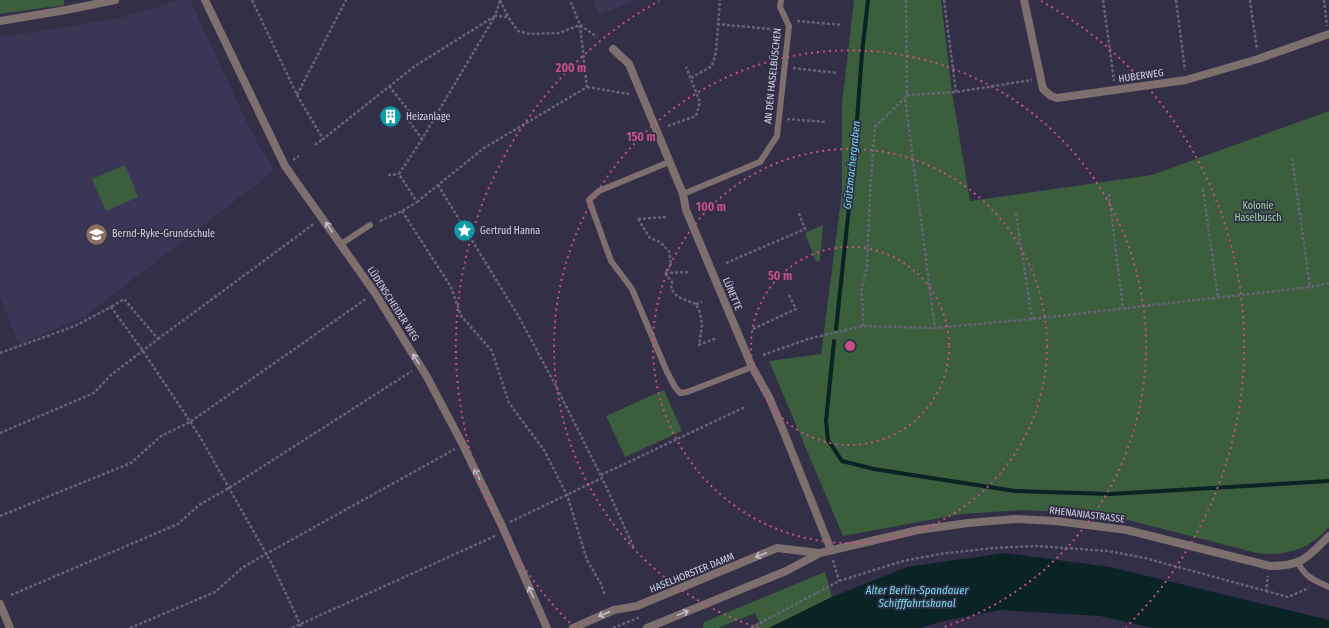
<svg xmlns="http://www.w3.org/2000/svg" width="1329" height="628" font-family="'Fira Sans Condensed',sans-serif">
<rect width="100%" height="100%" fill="#322f47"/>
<path fill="#3b3655" d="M178 0H190L250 129 274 171 84 317 19 344 0 297V37L73 26 120 18 154 8Z
M593 0H635L599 15Z"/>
<path fill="#3b5e3c" d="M0 0H64V5L0 14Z
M854 0H941L952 92 970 201 1152 175 1329 111V527C1310 549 1286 557 1257 553L1124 519 1066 512 1022 510 962 514 843 536 769 361 821 354 842 192V104Z
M125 165 138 197 106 211 92 179Z
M823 225 820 260 816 262 805 233Z
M664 390 682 431 625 457 606 416Z
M825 572 832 597 769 628H750L759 622 755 613 718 628H703L704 622Z"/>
<path fill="#0a2325" d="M1005 553 1110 567 1329 620V628H1153L1100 616 1000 610 944 621 919 628H769L832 597 907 567Z"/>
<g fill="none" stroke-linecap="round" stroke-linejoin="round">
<path stroke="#0a2325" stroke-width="4" d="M836 329 854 161 862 53 868 0
M834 341 826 421 828 440 842 461 874 469 1015 491 1110 494 1329 481"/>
<path stroke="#666479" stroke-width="2.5" stroke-dasharray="3 2" stroke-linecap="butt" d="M252 0 297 95 323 139 415 66 495 16 422 139 399 174 417 202 402 211 378 222
M500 0 508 17 518 31 530 34 559 33 580 25 597 37
M906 0 907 95 905 98 935 328
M944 0 956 92
M1103 0 1114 81
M1176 0 1185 70
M1250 0 1257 50
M1324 0 1327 26
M500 1 495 16 508 17
M797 21 842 25
M717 24 781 30
M793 68 837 73
M691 78 712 66 716 52 720 0
M389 86 413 116 409 121 422 139
M587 87 629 94
M297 95 346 0
M907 95 956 92 1032 80
M787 119 826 122
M668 126 696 116 700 102 686 67
M315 145 323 139
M1292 158 1310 287
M293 160 299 156
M388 175 399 174
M438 185 519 317 558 390 602 478
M1203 189 1218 297
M1109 194 1123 308
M417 202 484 148 587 87 580 25 570 0
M402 211 451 287 461 316 492 351 509 403 544 450 567 495 587 560 601 584 605 596
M1016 213 1032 319
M638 219 650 238 660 242 669 251 671 264 665 273 672 282 671 289 678 297 696 304 700 313 702 325 699 345 717 338
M638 219 667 217
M726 263 805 229 798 211
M665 273 690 272
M696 304 702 302
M863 326V306L861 292 867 267 870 193 875 127 905 98
M753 329 796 309 788 293
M158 339 315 223
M0 353 75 326 111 307 143 351 199 435 272 564 302 628
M763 355 808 339 863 326 935 328 1032 319 1310 287 1329 283
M0 433 94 393 111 375 158 339 124 299 111 307
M601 475 745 407
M0 516 131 463 161 436 190 422 366 299
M510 522 602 478 634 548
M833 560 839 581
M1266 591 1288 597 1309 588
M11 595 178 524 199 505 229 488 412 371
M130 628 215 592 242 568 266 554 455 449
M292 628 495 536
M613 628 640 617
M751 628 839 581 903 561 940 554 993 548 1036 546 1108 551 1145 558 1266 591 1268 576"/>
<path stroke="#7e6f6f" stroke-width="6" d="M669 162 599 191 589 200 611 261 632 289 667 372 675 387 680 393 687 392 752 367
M683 194 760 162 777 136 789 26 780 7 781 0
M341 244 370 225
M1298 562C1304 577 1316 581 1329 587"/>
<path stroke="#7e6f6f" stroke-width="8" d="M205 0 285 166 375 293 427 377 463 445 502 526 547 628
M1024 0 1043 89 1051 96 1057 98 1186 80 1258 59 1329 34
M0 21 66 10 115 0
M613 49 629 64 683 194 686 210 752 367 769 397 783 430 831 550
M0 604 10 628"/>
<path stroke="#7e6f6f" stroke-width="8" d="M573 628 614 610 637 606 777 548 819 553
M647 628 786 571 820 553 918 530 968 523 1015 519 1056 521 1127 530 1270 566C1302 566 1307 558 1329 536"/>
</g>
<defs><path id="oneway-shaft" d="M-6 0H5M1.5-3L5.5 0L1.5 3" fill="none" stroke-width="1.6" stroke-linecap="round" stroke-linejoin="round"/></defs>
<g stroke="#c2becb">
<use href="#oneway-shaft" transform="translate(329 227) rotate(-124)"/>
<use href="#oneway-shaft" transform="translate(416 359) rotate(-122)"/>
<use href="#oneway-shaft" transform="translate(477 474) rotate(-116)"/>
<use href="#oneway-shaft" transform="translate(761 555) rotate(158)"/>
<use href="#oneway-shaft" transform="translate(531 592) rotate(-114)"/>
<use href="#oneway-shaft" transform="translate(683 613) rotate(-22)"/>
<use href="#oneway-shaft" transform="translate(604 614) rotate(157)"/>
</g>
<g fill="none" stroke="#c75084" stroke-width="2" stroke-dasharray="2 4">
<circle cx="850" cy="346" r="99"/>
<circle cx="850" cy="346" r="197"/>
<path d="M759 628A296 296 0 1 1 941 628"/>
<path d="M574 627A394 394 0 0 1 659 1M1041 1A394 394 0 0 1 1126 627"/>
</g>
<defs>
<symbol id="building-disc" viewBox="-11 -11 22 22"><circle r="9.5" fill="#0f9aa8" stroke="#322f47"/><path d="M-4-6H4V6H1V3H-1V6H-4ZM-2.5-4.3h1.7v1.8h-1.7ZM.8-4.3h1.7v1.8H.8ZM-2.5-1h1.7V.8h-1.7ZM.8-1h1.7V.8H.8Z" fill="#fff"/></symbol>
<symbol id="sight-disc" viewBox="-11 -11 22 22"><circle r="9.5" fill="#0f9aa8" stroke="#322f47"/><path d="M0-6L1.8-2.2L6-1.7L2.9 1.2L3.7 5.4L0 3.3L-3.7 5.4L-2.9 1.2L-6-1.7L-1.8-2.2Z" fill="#fff"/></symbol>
<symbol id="school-disc" viewBox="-11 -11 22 22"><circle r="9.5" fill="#8d6e63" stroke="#322f47"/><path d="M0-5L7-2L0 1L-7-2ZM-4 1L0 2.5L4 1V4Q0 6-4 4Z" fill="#fff"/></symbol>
</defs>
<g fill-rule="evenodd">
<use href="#building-disc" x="378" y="104" width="25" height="25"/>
<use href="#sight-disc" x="452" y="218" width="25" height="25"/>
<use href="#school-disc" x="84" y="222" width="25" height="25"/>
</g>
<g text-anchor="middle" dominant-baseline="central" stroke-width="3.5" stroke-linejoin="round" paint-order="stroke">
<g font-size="10" fill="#d3d2e2" stroke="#322f47">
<text transform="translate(773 76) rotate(-84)">AN DEN HASELBÜSCHEN</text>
<text transform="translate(1141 76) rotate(-8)">HUBERWEG</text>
<text transform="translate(732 294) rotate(67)">LÜNETTE</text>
<text transform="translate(393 304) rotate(57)">LÜDENSCHEIDER WEG</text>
<text transform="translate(1087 515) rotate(7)">RHENANIASTRASSE</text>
<text transform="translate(692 573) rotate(-22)">HASELHORSTER DAMM</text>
</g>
<g font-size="10" fill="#d3d2e2" stroke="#322f47" text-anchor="start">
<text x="406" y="117">Heizanlage</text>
<text x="480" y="231">Gertrud Hanna</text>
<text x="112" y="234">Bernd-Ryke-Grundschule</text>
</g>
<g font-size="10" fill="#99d89a" stroke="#322f47">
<text x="1258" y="206">Kolonie<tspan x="1258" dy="12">Haselbusch</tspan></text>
</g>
<g font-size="11" font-style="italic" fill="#6adfe9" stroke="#322f47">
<text transform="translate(852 165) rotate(-84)">Grützmachergraben</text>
<text x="917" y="590">Alter Berlin-Spandauer<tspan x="917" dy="13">Schifffahrtskanal</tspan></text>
</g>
</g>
<circle cx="850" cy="346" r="6" fill="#c75084" stroke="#322f47" stroke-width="2"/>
<g font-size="12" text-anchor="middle" font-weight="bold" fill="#c75084" stroke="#322f47" stroke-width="3.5" stroke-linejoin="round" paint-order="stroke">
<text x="571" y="72">200 m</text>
<text x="641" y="141">150 m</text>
<text x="711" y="211">100 m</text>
<text x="780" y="280">50 m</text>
</g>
</svg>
